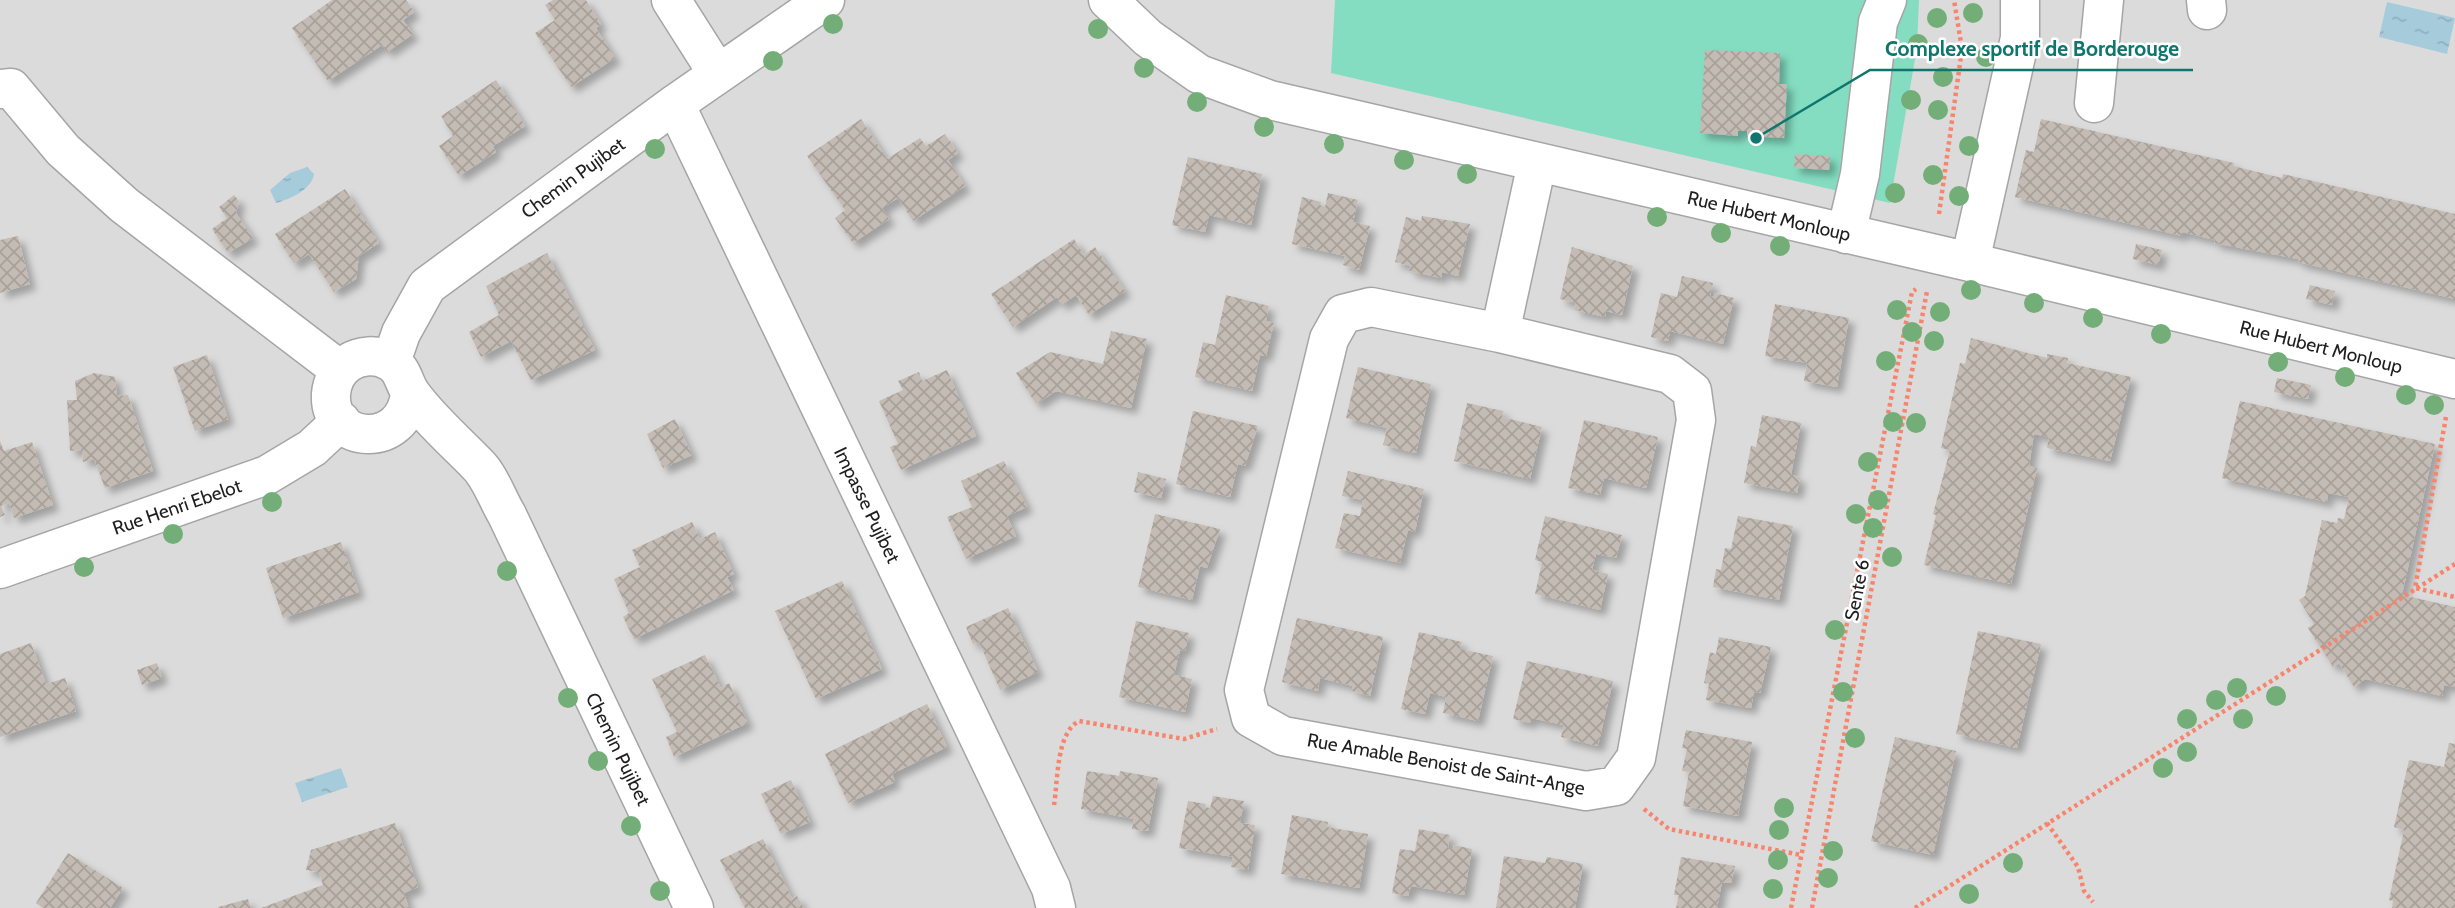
<svg xmlns="http://www.w3.org/2000/svg" width="2455" height="908" font-family="Cabin,sans-serif">
<defs>
<pattern id="water-ripples" width="26" height="14" patternUnits="userSpaceOnUse" patternTransform="scale(1.75)"><rect width="26" height="14" fill="#a6ccdc"/><path d="M2 4q2-2 4 0t4 0M15 11q2-2 4 0t4 0" fill="none" stroke="#8eafbc"/></pattern>
<pattern id="building-cross-hatch" width="8" height="8" patternUnits="userSpaceOnUse" patternTransform="scale(1.75)"><rect width="8" height="8" fill="#c4bcb4"/><path d="M0 0l8 8M0 8l8-8" fill="none" stroke="#a8a19a"/></pattern>
<filter id="shadow"><feDropShadow dx="6" dy="6" stdDeviation="3.5" flood-color="#0004"/></filter>
</defs>
<rect width="100%" height="100%" fill="#efece5"/>
<path fill="#dcdbdb" d="M0 0H2455V908H0Z"/>
<path fill="#84ddc1" d="M1335 0H1919L1917 48 1890 203 1331 73Z"/>
<path fill="url(#water-ripples)" d="M2387 2 2455 18 2447 54 2379 37Z
M307 167 314 174C312 189 291 199 276 203L270 190 290 173Z
M341 768 348 787 302 802 295 783Z"/>
<path fill="url(#building-cross-hatch)" filter="url(#shadow)" d="M332 0H406L414 12 403 20 413 34 387 52 382 45 328 81 292 28Z
M553 0H586L601 24 596 28 615 58 571 87 535 33 555 20 545 5Z
M1705 50 1780 53 1779 84H1787L1784 138 1747 136V131H1738V136L1700 133Z
M496 80 525 126 493 146 496 152 459 176 439 146 453 136 441 116Z
M861 119 887 159 920 138 926 146 945 134 958 153 948 160 965 186 913 221 898 198 882 208 889 219 853 243 835 218 845 210 807 156Z
M2041 119 2234 163 2233 166 2282 178 2283 174 2455 214V299L2298 262V259L2214 243 2215 240 2182 232V236L2015 197 2026 150 2034 152Z
M1795 154 1830 156 1829 170 1794 168Z
M1188 157 1262 174 1251 225 1209 215 1205 232 1172 225Z
M345 189 379 243 359 256 356 279 334 292 309 254 294 264 275 234Z
M1328 193 1358 200 1353 222 1370 226 1359 270 1343 265 1345 256 1292 244 1302 197 1321 202 1320 205 1325 207Z
M234 195 239 201 236 213 253 238 228 253 212 229 227 218 219 207Z
M1422 216 1470 224 1458 276 1442 272 1441 278 1409 271 1411 266 1395 262 1406 217 1421 221Z
M18 236 30 284 0 293V240Z
M1074 239 1084 255 1095 247 1125 291 1089 315 1076 295 1061 305 1057 297 1013 327 991 294Z
M2136 244 2162 250 2158 265 2133 259Z
M1572 247 1633 266 1622 315 1606 311 1605 317 1574 310 1576 303 1560 299Z
M547 253 595 350 531 380 511 341 481 357 469 332 499 315 486 286Z
M1682 276 1713 283 1710 296 1714 297 1715 293 1734 298 1723 344 1670 331 1668 341 1651 337 1661 293 1677 297Z
M2310 285 2335 291 2332 305 2306 299Z
M1226 295 1269 306 1266 321 1274 323 1266 356 1260 355 1252 391 1195 377 1203 342 1215 345Z
M1775 304 1849 318 1837 387 1804 381 1807 363 1765 356Z
M1111 331 1147 339 1131 408 1056 391 1036 404 1016 373 1050 352 1103 364Z
M1971 338 2047 358V354L2068 358 2067 363 2131 377 2110 461 2047 448 2049 437 2034 434 2029 466 2037 468 2011 584 1924 565 1936 515 1933 514 1950 450 1941 448 1960 363 1965 364Z
M207 355 228 419 195 431 173 367Z
M1358 367 1431 384 1416 453 1383 445 1387 428 1346 418Z
M947 370 976 436 901 470 890 447 898 444 879 401 903 390 898 381 919 372 922 381Z
M94 373 115 377 117 396 128 395 153 471 105 488 94 459 83 462 82 450 70 451 67 400H77L75 381Z
M2277 378 2311 385 2308 399 2274 392Z
M2240 401 2435 444 2402 595 2455 607V687L2444 685 2442 696 2365 679 2354 687 2339 663 2333 667 2308 628 2314 624 2299 600 2305 596 2322 520 2337 523 2338 518 2344 519 2349 497 2328 493 2327 502 2222 478Z
M1467 403 1503 411 1502 417 1542 427 1530 479 1454 461Z
M1193 411 1258 426 1245 466 1238 464 1230 497 1176 484Z
M1762 415 1801 423 1791 475 1800 477 1797 493 1744 483 1751 446 1756 447Z
M675 419 692 455 663 468 647 434Z
M1584 420 1658 437 1646 488 1604 478 1600 495 1568 488Z
M0 441 4 451 32 442 53 505 14 518 9 503 1 506 5 515 0 517Z
M1004 461 1027 507 1007 516 1016 536 966 559 947 517 972 507 961 481Z
M1348 471 1424 489 1415 532 1408 530 1400 563 1335 548 1344 513 1360 516 1363 500 1342 496Z
M1138 472 1166 479 1161 498 1134 492Z
M1155 514 1220 529 1207 568 1200 566 1192 600 1138 587Z
M1545 516 1622 535 1616 558 1596 554 1592 570 1608 574 1600 610 1535 594 1542 562 1535 560Z
M1738 516 1793 526 1779 600 1713 587 1716 569 1721 570 1725 548 1731 549Z
M692 522 700 539 715 532 734 574 727 577 734 590 634 639 623 617 629 613 614 579 640 567 632 550Z
M341 542 359 592 283 618 266 568Z
M842 581 882 669 816 699 775 611Z
M1008 608 1038 672 1000 690 979 642 973 644 966 627Z
M1297 618 1383 637 1370 696 1352 691 1353 686 1320 678 1318 691 1282 682Z
M1136 621 1189 633 1185 651 1180 650 1174 675 1192 679 1185 712 1119 697Z
M1978 631 2041 644 2017 748 1956 734Z
M1419 632 1462 642 1460 649 1493 656 1478 721 1443 713 1446 697 1430 693 1425 714 1401 709Z
M1719 637 1771 647 1760 693 1754 692 1751 708 1706 700 1709 684 1704 683 1710 652 1716 654Z
M31 643 46 684 65 678 76 711 0 737V654Z
M705 655 721 688 729 683 748 723 674 757 666 737 677 732 652 679Z
M1527 661 1613 681 1598 746 1561 737 1564 725 1531 718V723L1513 719Z
M157 663 162 678 142 685 137 670Z
M927 704 947 747 892 774 895 782 848 803 825 754Z
M1686 730 1752 742 1738 816 1683 806 1689 772 1682 771 1687 749 1682 748Z
M1895 737 1956 751 1933 855 1871 841Z
M2449 743 2455 744V908H2392L2393 901 2389 900 2404 830 2394 827 2409 760 2444 767Z
M1087 771 1119 776 1120 771 1158 778 1148 831 1132 829 1134 819 1081 809Z
M791 780 810 822 781 834 761 794Z
M1213 796 1244 801 1240 823 1255 825 1248 870 1231 867 1233 857 1179 848 1188 801 1206 804 1205 807 1210 808Z
M1292 815 1328 822 1327 827 1368 834 1359 888 1281 874Z
M395 823 418 887 404 893 409 908H261L323 885 319 872 306 870 311 850Z
M1419 829 1450 835 1448 848H1453L1454 845 1472 849 1464 895 1411 886 1408 896 1392 893 1400 849 1415 851Z
M763 839 792 898 797 896 804 908H745L720 860Z
M68 853 123 888 110 908H43L36 903Z
M1504 856 1545 863 1547 857 1583 864 1575 908H1496Z
M1681 857 1735 866 1731 883 1722 882 1717 908H1676L1679 895H1674Z
M248 899 251 908H218V907Z"/>
<g fill="none" stroke-linecap="round" stroke-linejoin="round">
<defs>
<path id="minor" d="M671 0 718 74
M1108 0 1148 38 1199 74 1270 100 1970 262 2455 379
M2206 0 2207 10
M0 89 11 88 63 150 124 205 340 370
M2094 103 2104 0
M675 104 1051 888 1056 908
M1846 234 1860 174 1878 22 1887 0
M1970 262 2020 38V0
M1500 333 1371 307 1343 314 1329 339 1244 690 1251 718 1283 736 1586 791 1616 786 1636 758 1696 420 1692 391 1670 374 1500 333 1537 163
M391 362 401 333 427 286 675 104 825 0
M410 393C405 450 328 445 331 394 332 382 338 370 348 363 360 355 377 354 389 361 404 369 403 383 412 395 431 421 456 442 478 465 490 477 498 500 507 515L694 908
M0 569 267 475 312 448 341 421"/>
</defs>
<use href="#minor" stroke="#a5a5a5" stroke-width="41"/>
<path stroke="#f7856d" stroke-width="4.5" stroke-dasharray="3.5 3.5" stroke-linecap="butt" d="M1939 214 1962 49 1954 0
M2446 417 2415 588 2455 597
M1054 805C1058 781 1056 733 1079 721L1184 739 1217 729
M1644 809 1669 829 1801 855
M2047 823 2078 867 2084 891 2093 902
M1791 908 1912 292 1916 289
M1812 908 1927 291
M1915 908 2455 564"/>
<use href="#minor" stroke="#fff" stroke-width="38"/>
</g>
<g fill="#73ae78">
<circle cx="1973" cy="13" r="10"/>
<circle cx="1937" cy="18" r="10"/>
<circle cx="833" cy="24" r="10"/>
<circle cx="1098" cy="29" r="10"/>
<circle cx="1918" cy="44" r="10"/>
<circle cx="1986" cy="57" r="10"/>
<circle cx="773" cy="61" r="10"/>
<circle cx="1144" cy="68" r="10"/>
<circle cx="1943" cy="77" r="10"/>
<circle cx="1911" cy="100" r="10"/>
<circle cx="1197" cy="102" r="10"/>
<circle cx="1938" cy="110" r="10"/>
<circle cx="1264" cy="127" r="10"/>
<circle cx="1334" cy="144" r="10"/>
<circle cx="1969" cy="146" r="10"/>
<circle cx="655" cy="149" r="10"/>
<circle cx="1404" cy="160" r="10"/>
<circle cx="1467" cy="174" r="10"/>
<circle cx="1933" cy="175" r="10"/>
<circle cx="1895" cy="193" r="10"/>
<circle cx="1959" cy="196" r="10"/>
<circle cx="1657" cy="217" r="10"/>
<circle cx="1721" cy="233" r="10"/>
<circle cx="1780" cy="246" r="10"/>
<circle cx="1971" cy="290" r="10"/>
<circle cx="2034" cy="303" r="10"/>
<circle cx="1897" cy="310" r="10"/>
<circle cx="1940" cy="312" r="10"/>
<circle cx="2093" cy="318" r="10"/>
<circle cx="1912" cy="332" r="10"/>
<circle cx="2161" cy="334" r="10"/>
<circle cx="1934" cy="341" r="10"/>
<circle cx="1886" cy="361" r="10"/>
<circle cx="2278" cy="362" r="10"/>
<circle cx="2345" cy="377" r="10"/>
<circle cx="2406" cy="395" r="10"/>
<circle cx="2434" cy="405" r="10"/>
<circle cx="1893" cy="422" r="10"/>
<circle cx="1916" cy="423" r="10"/>
<circle cx="1868" cy="462" r="10"/>
<circle cx="1878" cy="500" r="10"/>
<circle cx="272" cy="502" r="10"/>
<circle cx="1856" cy="514" r="10"/>
<circle cx="1873" cy="528" r="10"/>
<circle cx="173" cy="534" r="10"/>
<circle cx="1892" cy="557" r="10"/>
<circle cx="84" cy="567" r="10"/>
<circle cx="507" cy="571" r="10"/>
<circle cx="1835" cy="630" r="10"/>
<circle cx="2237" cy="688" r="10"/>
<circle cx="1843" cy="692" r="10"/>
<circle cx="2276" cy="696" r="10"/>
<circle cx="568" cy="698" r="10"/>
<circle cx="2216" cy="700" r="10"/>
<circle cx="2187" cy="719" r="10"/>
<circle cx="2243" cy="719" r="10"/>
<circle cx="1855" cy="738" r="10"/>
<circle cx="2187" cy="752" r="10"/>
<circle cx="598" cy="761" r="10"/>
<circle cx="2163" cy="768" r="10"/>
<circle cx="1784" cy="808" r="10"/>
<circle cx="631" cy="826" r="10"/>
<circle cx="1779" cy="830" r="10"/>
<circle cx="1833" cy="851" r="10"/>
<circle cx="1778" cy="860" r="10"/>
<circle cx="2013" cy="863" r="10"/>
<circle cx="1828" cy="878" r="10"/>
<circle cx="1773" cy="889" r="10"/>
<circle cx="660" cy="891" r="10"/>
<circle cx="1969" cy="894" r="10"/>
</g>
<g text-anchor="middle" dominant-baseline="central" stroke-width="5" stroke-linejoin="round" paint-order="stroke">
<g font-size="19" fill="#1e1e1e" stroke="#fff">
<text transform="translate(573 178) rotate(-36)">Chemin Pujibet</text>
<text transform="translate(1769 216) rotate(13)">Rue Hubert Monloup</text>
<text transform="translate(2321 347) rotate(14)">Rue Hubert Monloup</text>
<text transform="translate(867 505) rotate(64)">Impasse Pujibet</text>
<text transform="translate(177 507) rotate(-19)">Rue Henri Ebelot</text>
<text transform="translate(1857 590) rotate(-79)">Sente 6</text>
<text transform="translate(618 749) rotate(64)">Chemin Pujibet</text>
<text transform="translate(1446 764) rotate(10)">Rue Amable Benoist de Saint-Ange</text>
</g>
</g>
<path fill="none" stroke="#0f766e" stroke-width="2.5" d="M1756 138L1870 70H2193"/>
<circle fill="#0f766e" stroke="#fff" stroke-width="2.5" cx="1756" cy="138" r="7"/>
<g font-size="21" text-anchor="middle" font-weight="bold" fill="#0f766e" stroke="#fff" stroke-width="5" stroke-linejoin="round" paint-order="stroke">
<text x="2032" y="56">Complexe sportif de Borderouge</text>
</g>
</svg>
